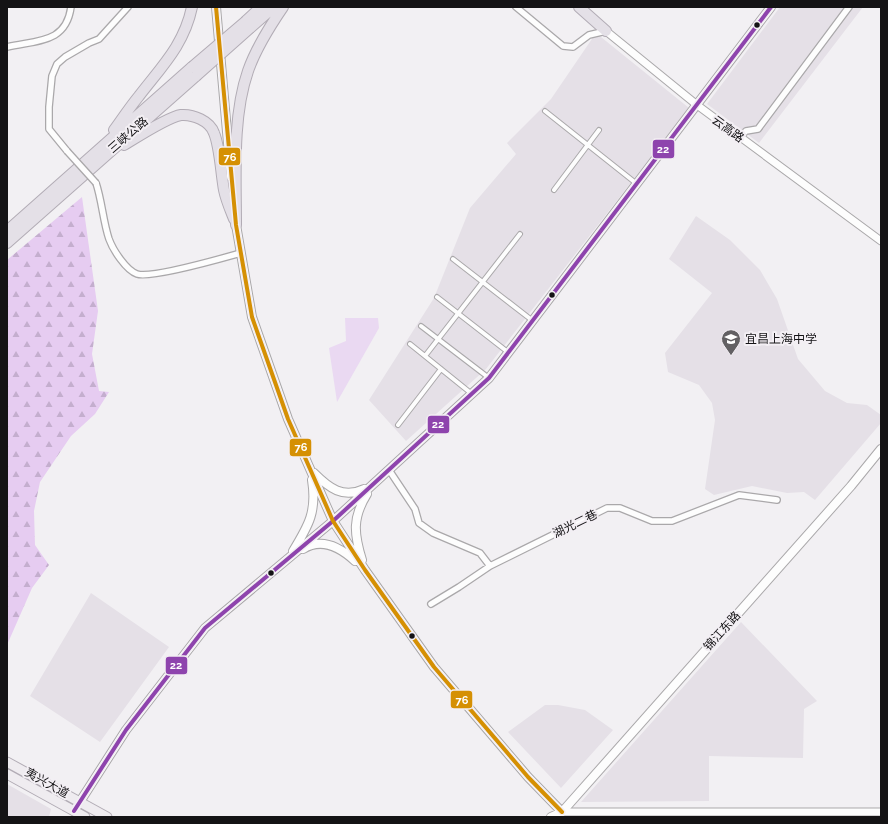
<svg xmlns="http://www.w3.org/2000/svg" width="888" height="824" font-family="Raleway,'Noto Sans SC',sans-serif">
<defs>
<pattern id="forest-firs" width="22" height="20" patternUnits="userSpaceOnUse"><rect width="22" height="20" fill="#e6ccf1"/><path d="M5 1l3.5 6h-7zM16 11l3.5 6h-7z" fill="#c4aece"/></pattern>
</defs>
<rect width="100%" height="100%" fill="#f2f0f3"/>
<path fill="#e5e0e7" d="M780 7H863L759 143 707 104Z
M596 33 689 108 486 369 406 441 369 400 434 298 470 208 516 154 507 143 551 99Z
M696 216 730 240 760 270 777 299 798 359 825 391 847 403 867 405 881 415V423L815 500 804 492 787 493 752 486 714 495 705 489 715 420 712 403 699 385 668 372 665 353 712 293 669 259Z
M91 593 169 647 100 742 30 696Z
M741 622 817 701 804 709 803 758 709 756V801L581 802Z
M545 705H558L585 710 613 730 561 788 508 732Z
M7 784 51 809 49 817H7Z"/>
<path fill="url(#forest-firs)" d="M82 197 98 311 92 354 99 391 109 392 95 414 71 436 40 482 34 511 35 545 49 565 32 588 7 645V260Z"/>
<path fill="#ead9f2" d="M345 318H378L379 328 337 402 329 348 346 341Z"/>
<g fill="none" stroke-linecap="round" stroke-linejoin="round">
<defs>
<path id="pedestrian" d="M545 111 637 184
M554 190 599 130
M453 259 533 321
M437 297 509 353
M421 326 489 378
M410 344 472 394
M425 356 520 234
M398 425 441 369"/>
<path id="minor" d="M516 7 563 46 573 47 589 35 606 31
M7 47C36 40 66 44 71 7
M740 137 746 131 758 129 849 7
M67 151 49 129V107L52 76 57 64 65 57 89 43 99 39 128 7
M96 183C102 201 103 221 109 239 113 250 126 270 137 274 151 279 223 258 241 253
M389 470 415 509 419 523 433 533 480 553 490 566
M431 604 459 587 490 566 607 508H620L652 521H672L739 495 777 500"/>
<path id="tertiary" d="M603 27 606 31 697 105 881 241
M562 812H881"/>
<path id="secondary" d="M216 7 231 177
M235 219 252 317 288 419 333 521 365 570 434 667 528 777 562 812
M314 473C329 488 343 499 364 489
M303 549C322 537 341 548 355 561
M293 551C309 525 317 511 312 480
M362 560C354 534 352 518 367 494
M74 811 126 730 205 628 333 521 489 378 771 7
M551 817 562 812 851 486 881 449"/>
<path id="primary" d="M7 762 107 817
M7 774 85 817"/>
<path id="motorway" d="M579 7 606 31
M246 21 261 7
M250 28 274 7
M114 130C122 119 130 107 139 96 162 66 184 45 192 7
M124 145C137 137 168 117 181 115 193 114 210 121 214 133 220 147 221 174 224 190 226 200 230 209 234 219
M236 225C236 176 232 117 248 71 256 48 270 26 283 7
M7 231 192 67
M7 243 196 76"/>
</defs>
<use href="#pedestrian" stroke="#aaa8aa" stroke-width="6"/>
<use href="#minor" stroke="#aaa8aa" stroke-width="8"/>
<use href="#tertiary" stroke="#aaa8aa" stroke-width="9"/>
<use href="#secondary" stroke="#aaa8aa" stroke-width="10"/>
<use href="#primary" stroke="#b2acb5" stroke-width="11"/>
<use href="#motorway" stroke="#b2acb5" stroke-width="12"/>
<use href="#pedestrian" stroke="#fdfdfd" stroke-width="4"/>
<use href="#minor" stroke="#fdfdfd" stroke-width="5.5"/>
<use href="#tertiary" stroke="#fdfdfd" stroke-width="7"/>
<use href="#secondary" stroke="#fdfdfd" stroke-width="8"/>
<use href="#primary" stroke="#efecf0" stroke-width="9"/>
<use href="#motorway" stroke="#e4e0e7" stroke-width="10"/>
<defs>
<path id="minor-bridge" d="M67 151 96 183"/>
<path id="motorway-bridge" d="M192 67 246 21
M196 76 250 28"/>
</defs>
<use href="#minor-bridge" stroke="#aaa8aa" stroke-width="8" stroke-linecap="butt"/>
<use href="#motorway-bridge" stroke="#b2acb5" stroke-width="12" stroke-linecap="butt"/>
<use href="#minor-bridge" stroke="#fdfdfd" stroke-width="5.5"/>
<use href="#motorway-bridge" stroke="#e4e0e7" stroke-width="10"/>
<defs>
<path id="bus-1" d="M74 811 126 730 205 628 333 521 489 378 771 7"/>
<path id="bus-2" d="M216 7 236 225 252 317 288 419 333 521 365 570 434 667 528 777 562 812"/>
</defs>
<use href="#bus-1" stroke="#f3eff4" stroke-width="7"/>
<use href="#bus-2" stroke="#f3eff4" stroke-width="7"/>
<use href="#bus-1" stroke="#8e44ad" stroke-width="4"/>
<use href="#bus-2" stroke="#d59003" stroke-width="4"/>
</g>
<defs>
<symbol id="school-pin" viewBox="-11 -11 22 30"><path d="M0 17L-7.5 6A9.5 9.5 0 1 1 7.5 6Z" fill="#626063" stroke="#f3eff4"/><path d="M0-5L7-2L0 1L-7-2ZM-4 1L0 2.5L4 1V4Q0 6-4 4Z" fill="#fff"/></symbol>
</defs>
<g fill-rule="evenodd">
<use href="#school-pin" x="720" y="328" width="22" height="30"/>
</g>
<g fill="#141315" stroke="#f3eff4" stroke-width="1.5">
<circle cx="757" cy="25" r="3.5"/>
<circle cx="552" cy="295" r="3.5"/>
<circle cx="271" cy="573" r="3.5"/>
<circle cx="412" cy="636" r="3.5"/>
</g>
<g text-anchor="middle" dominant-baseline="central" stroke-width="4" stroke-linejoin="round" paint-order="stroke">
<g font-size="12" fill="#141315" stroke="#f3eff4">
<text transform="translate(728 129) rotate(36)">云高路</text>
<text transform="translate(128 135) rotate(-41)">三峡公路</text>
<text transform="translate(575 524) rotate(-26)">湖光二巷</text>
<text transform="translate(722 631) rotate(-48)">锦江东路</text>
<text transform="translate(47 783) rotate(29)">夷兴大道</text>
</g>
<g font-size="12" fill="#141315" stroke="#f3eff4" text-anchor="start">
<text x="745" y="339">宜昌上海中学</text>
</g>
</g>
<g stroke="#f3eff4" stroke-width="1.5">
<rect x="652" y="139" width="23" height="20" rx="4" fill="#8e44ad"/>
<rect x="218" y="147" width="23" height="19" rx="4" fill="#d59003"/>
<rect x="427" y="415" width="23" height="19" rx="4" fill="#8e44ad"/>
<rect x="289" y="438" width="23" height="19" rx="4" fill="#d59003"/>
<rect x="165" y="656" width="23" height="19" rx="4" fill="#8e44ad"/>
<rect x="450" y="690" width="23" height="19" rx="4" fill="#d59003"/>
</g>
<g font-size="11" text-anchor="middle" font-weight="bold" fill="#fff">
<text x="663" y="153">22</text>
<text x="230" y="161">76</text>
<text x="438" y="428">22</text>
<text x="301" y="451">76</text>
<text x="176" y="669">22</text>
<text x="462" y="704">76</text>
</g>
<rect width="888" height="824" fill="none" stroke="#141315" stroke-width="16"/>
</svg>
